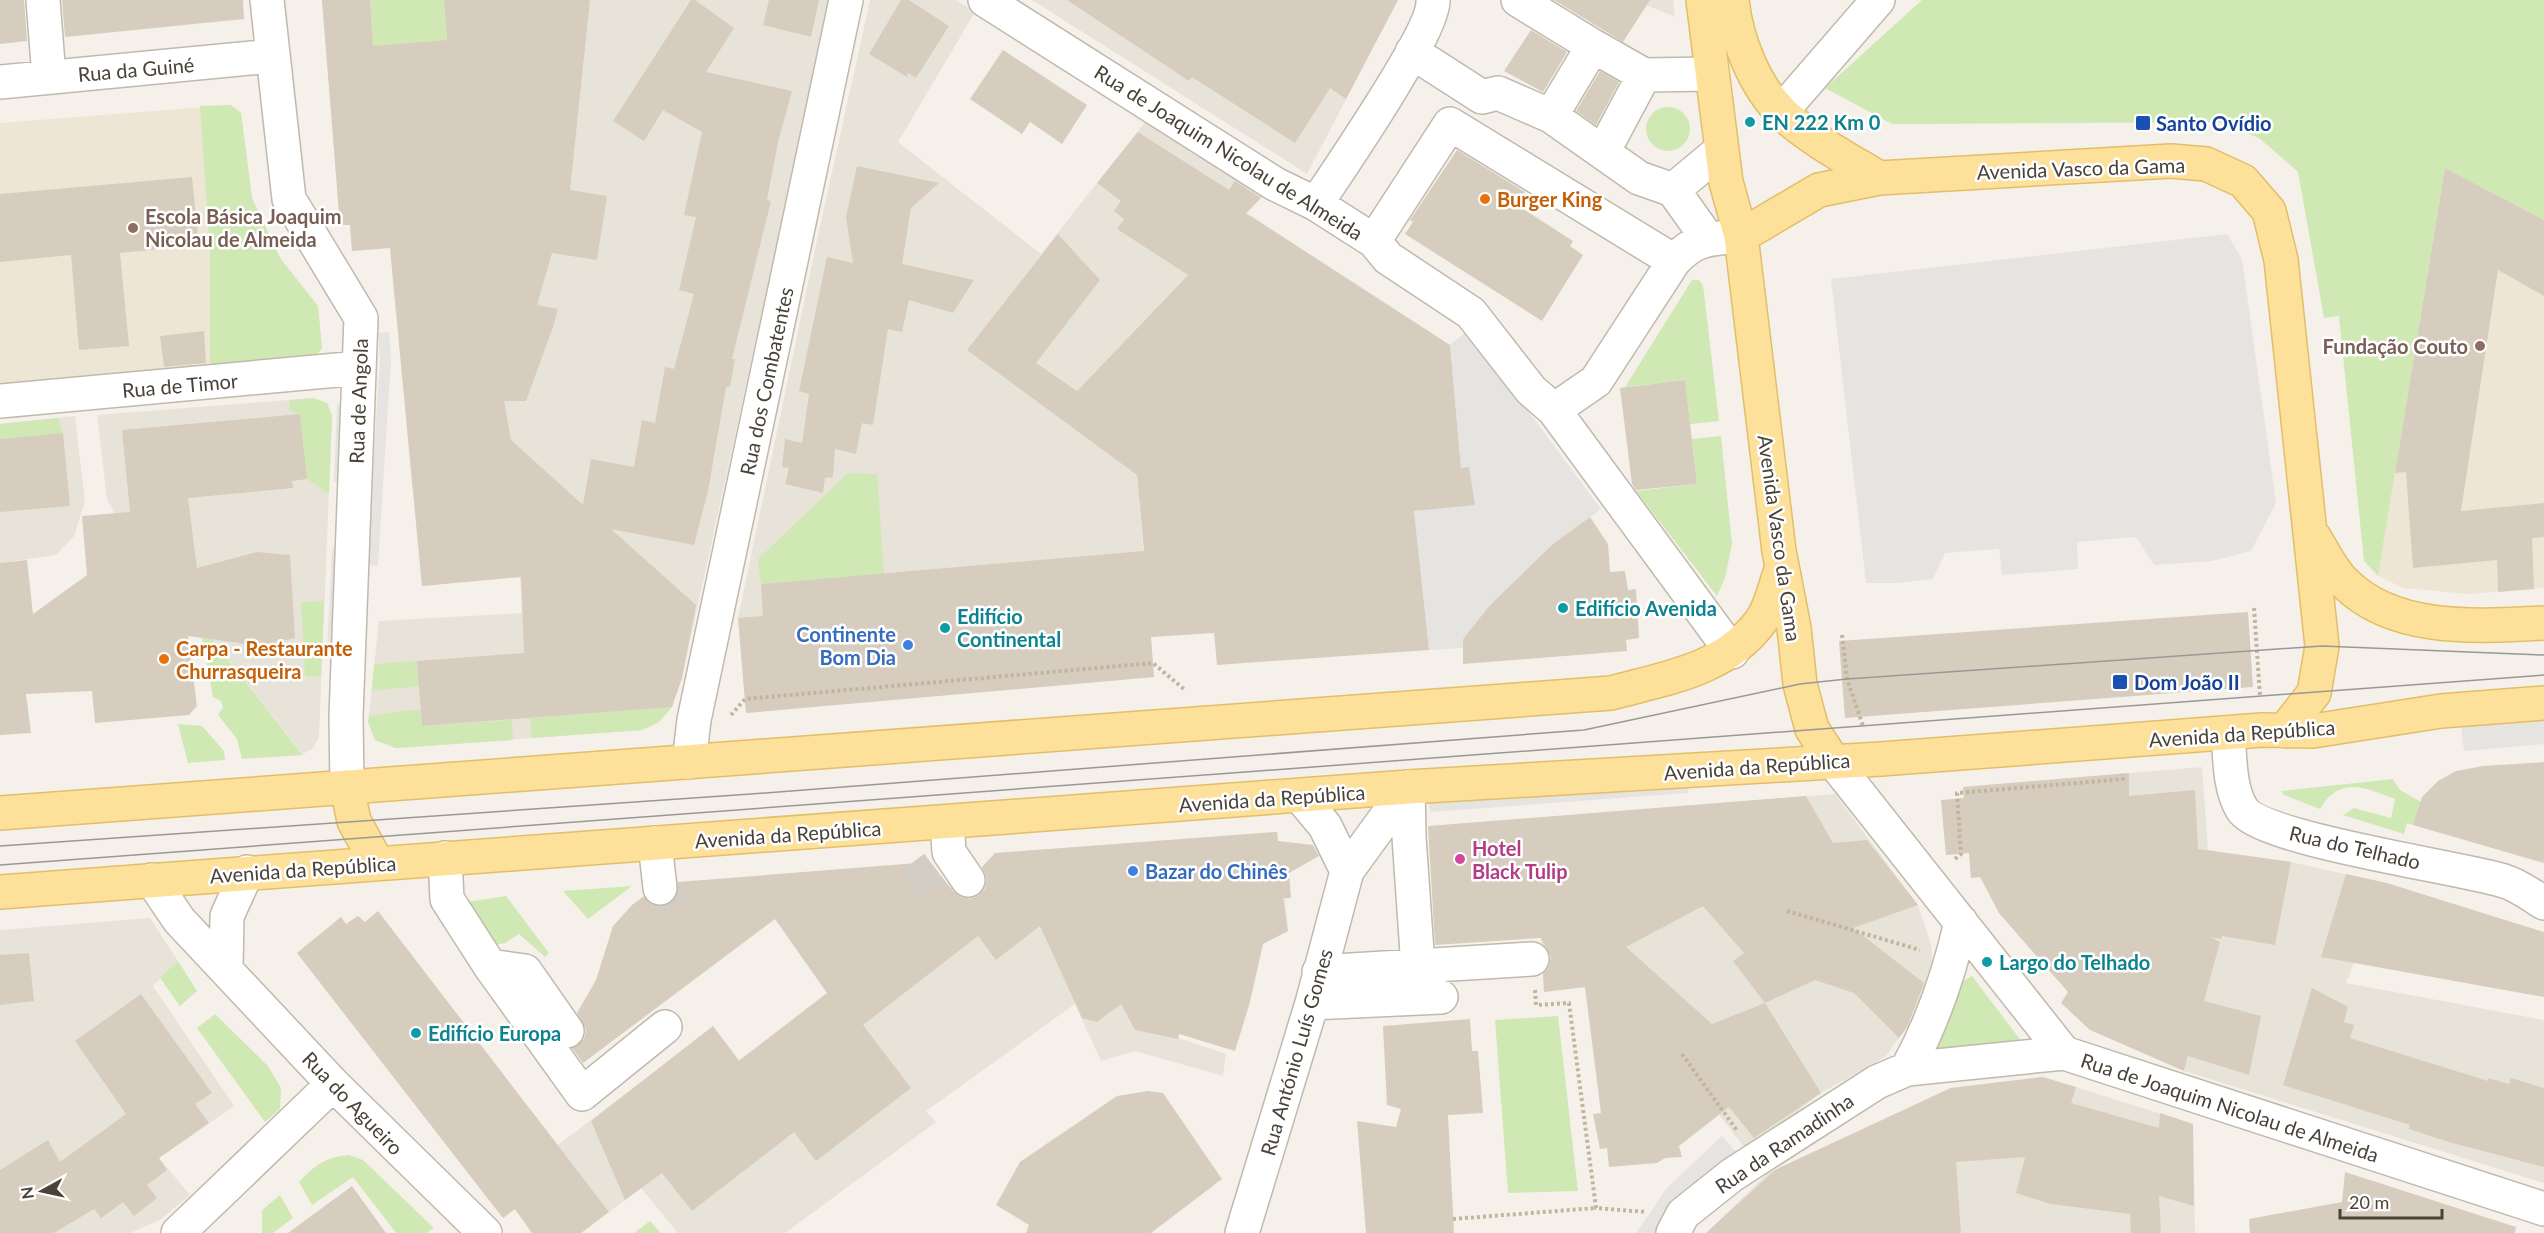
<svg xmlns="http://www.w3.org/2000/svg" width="2544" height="1233" font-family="Lato,sans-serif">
<rect width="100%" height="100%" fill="#f5f1ea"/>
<path fill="#e8e3d8" d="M322 0H830L682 678 672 707 659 722 642 730 396 748 375 740 368 722 379 621 522 613 520 576 422 586 392 272 472 265 511 238 352 251 350 225H340Z
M870 0H956L975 12 898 142 1041 254 1149 117 1264 195 1077 391 1137 475 1154 677 746 713 738 618 816 245Z
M1032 0H1398L1307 174Z
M1634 0H1673L1675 17 1646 5Z
M313 398 327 403 332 416 319 738 312 749 303 754 119 522 107 499 97 415Z
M75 416 85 502 74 536 56 555 0 563V424Z
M2202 767 2208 850 2291 862 2386 883 2346 983 2544 1020V1183L2184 1071 2215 960 2105 935 2068 992 1999 913 1982 877 1971 878 1969 853 1946 855 1943 818 1964 798 1963 787Z
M1835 794 1918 905 1931 944 1933 966 1929 998 1885 1057 1821 1093 1746 1150 1672 1053 1590 982 1585 987 1544 992 1541 938 1611 812Z
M1277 832 1279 854 1291 898 1285 899 1288 931 1195 978 1178 1038 1226 1054 1223 1076 1135 1051 1101 1061 1075 1004 926 1111 936 1122 785 1233H678L641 1188 581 1233H532L515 1209 503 1218 297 953 341 917 346 924 358 916 534 1114 558 1145 697 1039 703 1047 719 1034 739 1060 834 988 833 934 928 859 949 886 978 872 995 853Z
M150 918 178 961 153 986 234 1106 159 1158 190 1195 160 1220 130 1233H0V930Z
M2044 1077 2193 1124 2195 1233H1706L1768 1173 1950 1088Z"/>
<path fill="#ede6d4" d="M231 105 241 113 252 198 280 258 318 306 322 348 313 360 0 392V123Z
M2445 168 2544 220V588L2468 594 2404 588 2378 576Z"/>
<path fill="#d0e8b3" d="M370 0H444L447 40 373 46Z
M1922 0H2544V220L2445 168 2378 576 2364 561 2339 316 2324 318 2298 172 2259 138 2219 122 1892 124 1825 88Z
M231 105 241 113 252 198 280 258 318 306 322 348 313 360 210 371V252L200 106Z
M1646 129a22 22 0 1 1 44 0a22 22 0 1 1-44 0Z
M1692 280H1699L1703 285 1719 421 1690 424 1685 380 1625 387Z
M313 398 327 403 332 416 329 494 307 479 300 414 289 410 290 400Z
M58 418 63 433 0 439V424Z
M1721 436 1732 544 1725 578 1717 596 1636 491 1697 484 1692 439Z
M848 473 877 474 884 574 761 584 758 559Z
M324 601 321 676H305L301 602Z
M199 623 303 755 242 759 237 739 218 715 223 707 221 701 213 697Z
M417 661 419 686 372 691 374 664Z
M672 707 659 722 642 730 532 738 530 718Z
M420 709 422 726 512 720 513 740 396 748 375 740 368 722 369 716Z
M178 724 202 726 224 751 225 760 188 763Z
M2393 779 2400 790 2421 802 2413 825 2407 823 2404 834 2343 815 2354 808 2391 818 2395 799C2365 788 2340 775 2320 809L2284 795 2281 791Z
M632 886 588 919 563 891Z
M506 896 549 953 545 957 519 934 505 943 493 945 467 902Z
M178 961 197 991 180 1006 160 978Z
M1972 976 2022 1042 1937 1056 1932 1048 1961 982Z
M215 1014 268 1066 281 1088 280 1109 265 1122 197 1028Z
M1558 1016 1578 1191 1508 1193 1495 1020Z
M349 1155 363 1160 434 1228 426 1233H396L353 1177 312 1205 299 1182C315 1165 326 1157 349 1155Z
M280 1195 293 1218 273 1233H262V1210Z
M650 1221 661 1233H634Z"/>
<path fill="#e6e4e1" d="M2227 234 2242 259 2276 503 2251 551 2212 561 2154 565 2136 537 2077 542 2078 569 2002 575 1999 549 1945 553 1933 579 1898 583H1866L1831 279Z
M1468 330 1601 509 1553 544 1490 605 1462 640 1463 648 1429 650 1414 511 1474 504 1469 468H1461L1450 345Z
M389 332 391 360 378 566 367 565 380 359 378 333Z
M337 405H347L344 482H334Z
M332 548 341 549 337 651 327 650Z
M2544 719V744L2464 751 2461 726Z
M1687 783 1688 793 1430 812 1429 802Z
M1722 1136 1739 1155 1660 1233H1636L1667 1188Z"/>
<path fill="#d6cdbf" d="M0 0H24L27 41 0 44Z
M62 0H243L244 19 65 37Z
M322 0H370L373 46 447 40 444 0H590L570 190 607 196 597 260 552 253 537 305 558 309 553 327 526 401H504L511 440 583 505 591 459 634 467 642 420 655 423 665 367 674 369 694 294 679 290 696 217 684 215 702 132 663 110 644 141 613 121 691 0H695L734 28 706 72 792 91 778 142 767 200 771 201 732 359H735L730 387H726L708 491 694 545 611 529 696 605 682 678 672 707 422 726 417 661 524 653 521 577 422 586 390 248 352 251 350 225H340Z
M769 0H819L811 37 763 25Z
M901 0H909L949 26 916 78 908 73 907 77 869 54Z
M1067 0H1398L1346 99 1330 88 1295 143 1192 77 1189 81Z
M1554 0H1650L1623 42Z
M1531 30 1567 52 1543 92 1504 71Z
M1003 50 1087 105 1062 144 1030 122 1022 134 970 99Z
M1600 71 1619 82 1596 125 1576 111Z
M1138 132 1229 190 1235 181 1261 198 1246 213 1450 345 1461 468 1469 467 1475 505 1414 511 1429 650 1217 665 1214 633 1151 637 1154 677 746 713 738 618 763 616 761 584 1144 551 1137 475 967 350 1058 234 1100 280 1036 363 1077 391 1188 275 1117 229 1124 219 1114 211 1121 201 1097 183Z
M1457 150 1525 192 1517 205 1573 241 1570 246 1583 255 1542 321 1405 234 1413 222 1410 220Z
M857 166 939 183 911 208 902 264 974 280 953 313 909 300 902 332 888 329 873 425 862 423 856 454 835 449 833 477 825 478 823 493 785 484 789 468 782 467 785 439 802 443 809 394 799 391 827 257 853 263 846 217Z
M2445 168 2544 220V296L2498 270 2461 511 2544 503V537L2532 538 2534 589 2498 592 2497 560 2413 568 2406 472 2395 473Z
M192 177 199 245 120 253 129 346 79 350 71 255 0 262V194Z
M204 331 206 363 164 367 160 336Z
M1685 380 1697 484 1636 490 1632 484 1620 388Z
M300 414 307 479 292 481 293 488 188 498 197 568 257 552 290 555 295 638 261 646 188 636 197 706 189 715 95 723 92 691 26 694 31 733 0 735V563L27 560 33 614 87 575 82 516 130 512 122 430Z
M63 433 70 506 0 512V439Z
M1590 517 1608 544 1610 572 1625 571 1628 590 1636 589 1639 638 1626 640 1627 651 1463 664V639L1490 605 1553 544Z
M2248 612 2253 687 1845 718 1839 641Z
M2544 762V863L2413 825 2422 797 2438 781 2456 771 2483 766Z
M2129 773V796L2195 790 2198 849 2291 862 2275 945 2222 936 2221 939 2210 937 2220 942 2204 1001 2261 1016 2249 1075 2188 1056 2184 1071 2090 1030 2061 1003 2068 992 1999 913 1980 877 1971 878 1969 853 1946 855 1941 800 1964 798 1963 787Z
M1806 796 1833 843 1867 840 1918 905 1853 928 1924 983 1907 1027 1899 1038 1854 993 1815 980 1765 1003 1733 961 1744 953 1703 906 1626 947 1712 1024 1765 1003 1821 1093 1754 1138 1729 1107 1679 1146 1682 1157 1665 1158 1657 1163 1609 1167 1607 1148 1600 1149 1593 1114 1601 1113 1585 987 1544 992 1543 974 1549 967 1551 957 1541 938 1435 945 1428 826Z
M1277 832 1278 841 1313 845 1319 856 1289 873 1291 898H1283L1288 931 1263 944 1250 1002 1235 1051 1179 1034 1178 1039 1135 1030 1121 1004 1097 1022 1082 1018 1040 926 996 960 978 936 863 1025 911 1088 816 1161 794 1132 692 1211 662 1173 625 1200 591 1121 713 1026 739 1061 827 993 775 919 583 1063 572 1048 584 1039 586 1030 577 1013 596 980 613 926 632 905 644 896 652 905 663 906 672 903 677 896 678 882 930 862 953 891 960 897 970 899 978 896 985 889 987 878 982 867 995 853Z
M2346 874 2387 883 2544 932V997L2321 957Z
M378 911 609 1212 581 1233H532L515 1209 503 1218 297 953 341 917 346 924 358 916 365 922Z
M29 953 34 1001 0 1005V955Z
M2312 988 2348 1007 2344 1022 2354 1025 2350 1038 2488 1081V1078L2509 1084 2511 1078 2544 1088V1167L2449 1142 2409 1129 2410 1125 2283 1085Z
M141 994 212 1093 195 1104 209 1123 159 1158 167 1170 147 1185 157 1198 134 1216 123 1202 101 1218 94 1209 54 1233H0V1170L48 1140 60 1162 126 1114 75 1041Z
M1470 1019 1472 1051H1478L1483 1113 1448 1115 1454 1233H1366L1357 1121 1396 1127 1401 1109 1387 1105 1383 1026Z
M2042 1077 2076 1087 2071 1103 2159 1128 2160 1113 2193 1124 2194 1206 2159 1196 2161 1233H2131L2130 1214 2051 1204 2016 1193 2025 1157 1956 1162 1961 1233H1706L1775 1170 1951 1088Z
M1148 1091 1163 1093 1222 1179 1151 1233H1026L1029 1225 996 1205 1020 1162 1117 1096Z
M2345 1172 2516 1227 2515 1233H2250L2249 1219 2342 1202Z
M352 1186 386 1233H288Z"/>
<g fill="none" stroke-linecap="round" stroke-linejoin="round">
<path stroke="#d2cec6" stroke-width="33" stroke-dasharray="33 16" stroke-linecap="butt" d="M911 884 934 867
M660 888 674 908"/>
<defs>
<path id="minor" d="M43 0 49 77
M267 0 289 199 361 318 346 716 347 787
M985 0 1275 184 1316 204 1374 241 1388 258 1471 313 1531 390 1554 410 1732 652
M1518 0 1593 46
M1412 52 1482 97 1498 93 1551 116
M1712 74 1644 75 1593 46 1551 116 1639 178 1673 190 1721 150
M0 82 272 56
M1781 112 1878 0
M1603 152 1644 75
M1673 190 1708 239
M1316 204C1338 171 1435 30 1433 0
M1374 241 1450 124 1674 261
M0 401 359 368
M1554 410 1596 381 1674 261C1696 237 1711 239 1741 236
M2228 733C2230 757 2229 788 2242 809 2262 840 2459 867 2504 881 2518 885 2531 895 2544 903
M1833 761 2064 1053 2544 1209
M689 762 694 720 846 0
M1408 787 1409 837 1418 967
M1300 796 1325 826 1347 871
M947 822 949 852 968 880
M655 843 660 888
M445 858 447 899 490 966 582 1094 665 1027
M152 880 179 920 333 1084 485 1233
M490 966 525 971 567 1031
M226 968 227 916 247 872
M1319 972 1532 959
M1312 1003 1441 997
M1907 1069C1933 1022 1949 975 1961 922
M178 1233 333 1084
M1242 1233 1312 1003 1347 871 1408 787
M1673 1233 1683 1214 1732 1175 1877 1082 1907 1069 2064 1053"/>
<path id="major" d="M1703 0 1726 182 1741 236 1779 551 1794 628 1800 684 1812 729 1833 761
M1732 0C1736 39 1754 85 1782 113 1810 139 1846 158 1879 178
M1741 236 1819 190 1879 178 2171 161 2206 164 2243 181 2269 211 2281 260 2322 646 2314 693 2284 731
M2314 537C2323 551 2332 571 2345 583 2395 633 2478 626 2544 623
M347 787 354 821 377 863
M0 813 1611 693C1666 678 1725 670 1761 621 1771 607 1775 586 1781 570
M0 892 1408 787 1881 759 2262 730 2313 731 2441 711 2544 703"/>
</defs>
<use href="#minor" stroke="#c0b9ac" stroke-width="36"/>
<use href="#major" stroke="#e3be69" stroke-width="36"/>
<path stroke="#c2b59d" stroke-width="4" stroke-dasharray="3 3" stroke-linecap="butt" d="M2254 608 2260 696
M1842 635 1847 679 1863 726
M731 715 745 699 1153 663 1185 690
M1955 859 1961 854 1957 793 2123 779 2122 774
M1787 911 1920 950
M1535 990 1536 1005 1569 1003 1596 1208 1646 1212
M1682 1054 1738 1132
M1453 1219 1596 1208"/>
<use href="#minor" stroke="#fff" stroke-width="33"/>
<use href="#major" stroke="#fde09a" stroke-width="33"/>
<path stroke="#989898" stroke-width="1.5" d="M0 846 751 794 1584 730 1800 684 1847 679 2322 646 2544 655
M0 865 2544 675"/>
</g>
<g fill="#0f9aa8" stroke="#fff" stroke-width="2">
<circle cx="1750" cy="122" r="6"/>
<circle cx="1563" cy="608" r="6"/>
<circle cx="945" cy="628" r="6"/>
<circle cx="1987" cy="962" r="6"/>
<circle cx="416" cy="1033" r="6"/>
</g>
<g fill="#1a4fb4" stroke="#fff" stroke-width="2">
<rect x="2135" y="115" width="16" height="16" rx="3"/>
<rect x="2112" y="674" width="16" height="16" rx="3"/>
</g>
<g fill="#e8710a" stroke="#fff" stroke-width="2">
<circle cx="1485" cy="199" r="6"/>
<circle cx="164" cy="659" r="6"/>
</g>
<g fill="#8d6e63" stroke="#fff" stroke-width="2">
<circle cx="133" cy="228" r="6"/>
<circle cx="2480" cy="346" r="6"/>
</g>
<g fill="#3f7fe0" stroke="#fff" stroke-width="2">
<circle cx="908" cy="645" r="6"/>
<circle cx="1133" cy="871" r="6"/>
</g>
<circle fill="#d1479c" stroke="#fff" stroke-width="2" cx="1460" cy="859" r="6"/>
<g text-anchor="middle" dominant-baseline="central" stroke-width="5" stroke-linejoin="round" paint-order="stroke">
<g font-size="20" fill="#484238" stroke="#fff">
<text transform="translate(136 69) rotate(-5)">Rua da Guiné</text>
<text transform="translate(1229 152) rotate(32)">Rua de Joaquim Nicolau de Almeida</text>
<text transform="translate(2081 168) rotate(-2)">Avenida Vasco da Gama</text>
<text transform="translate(766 381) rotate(-78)">Rua dos Combatentes</text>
<text transform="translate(180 385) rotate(-5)">Rua de Timor</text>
<text transform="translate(358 401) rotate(-88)">Rua de Angola</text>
<text transform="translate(1780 538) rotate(82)">Avenida Vasco da Gama</text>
<text transform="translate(2242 733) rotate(-4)">Avenida da República</text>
<text transform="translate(1757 766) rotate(-4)">Avenida da República</text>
<text transform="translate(1272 798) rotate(-4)">Avenida da República</text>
<text transform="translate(788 834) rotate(-4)">Avenida da República</text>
<text transform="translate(2355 847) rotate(13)">Rua do Telhado</text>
<text transform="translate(303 869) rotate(-4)">Avenida da República</text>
<text transform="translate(1296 1052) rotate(-74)">Rua António Luís Gomes</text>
<text transform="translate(353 1103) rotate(46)">Rua do Agueiro</text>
<text transform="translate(2230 1107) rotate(18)">Rua de Joaquim Nicolau de Almeida</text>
<text transform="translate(1784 1143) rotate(-34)">Rua da Ramadinha</text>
</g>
<g font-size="20" font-weight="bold" fill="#0d838f" stroke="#fff" text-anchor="start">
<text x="1762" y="122">EN 222 Km 0</text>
<text x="1575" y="608">Edifício Avenida</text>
<text x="957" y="616">Edifício<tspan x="957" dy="23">Continental</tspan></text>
<text x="1999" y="962">Largo do Telhado</text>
<text x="428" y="1033">Edifício Europa</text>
</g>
<g font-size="20" font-weight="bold" fill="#164399" stroke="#fff" text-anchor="start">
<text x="2156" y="123">Santo Ovídio</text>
<text x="2134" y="682">Dom João II</text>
</g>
<g font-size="20" font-weight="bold" fill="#c56008" stroke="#fff" text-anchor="start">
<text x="1497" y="199">Burger King</text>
<text x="176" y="648">Carpa - Restaurante<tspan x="176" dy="23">Churrasqueira</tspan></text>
</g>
<g font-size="20" font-weight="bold" fill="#785e54" stroke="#fff" text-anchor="start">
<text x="145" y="216">Escola Básica Joaquim<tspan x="145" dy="23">Nicolau de Almeida</tspan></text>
<text x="2468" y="346" text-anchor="end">Fundação Couto</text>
</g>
<g font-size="20" font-weight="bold" fill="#366cbe" stroke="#fff" text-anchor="end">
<text x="896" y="634">Continente<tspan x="896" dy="23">Bom Dia</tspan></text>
<text x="1145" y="871" text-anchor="start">Bazar do Chinês</text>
</g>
<g font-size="20" font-weight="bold" fill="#b23c85" stroke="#fff" text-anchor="start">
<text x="1472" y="848">Hotel<tspan x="1472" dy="23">Black Tulip</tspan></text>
</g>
</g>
<g transform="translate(42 1191) rotate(262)" stroke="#ffffff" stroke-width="4.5" paint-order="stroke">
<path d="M0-4.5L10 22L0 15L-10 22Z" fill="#484238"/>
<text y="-9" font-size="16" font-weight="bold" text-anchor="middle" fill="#484238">N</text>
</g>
<path d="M2340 1209v9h102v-9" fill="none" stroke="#484238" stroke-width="3"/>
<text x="2349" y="1209" font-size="18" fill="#484238" stroke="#ffffff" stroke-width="4.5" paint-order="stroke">20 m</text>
</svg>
